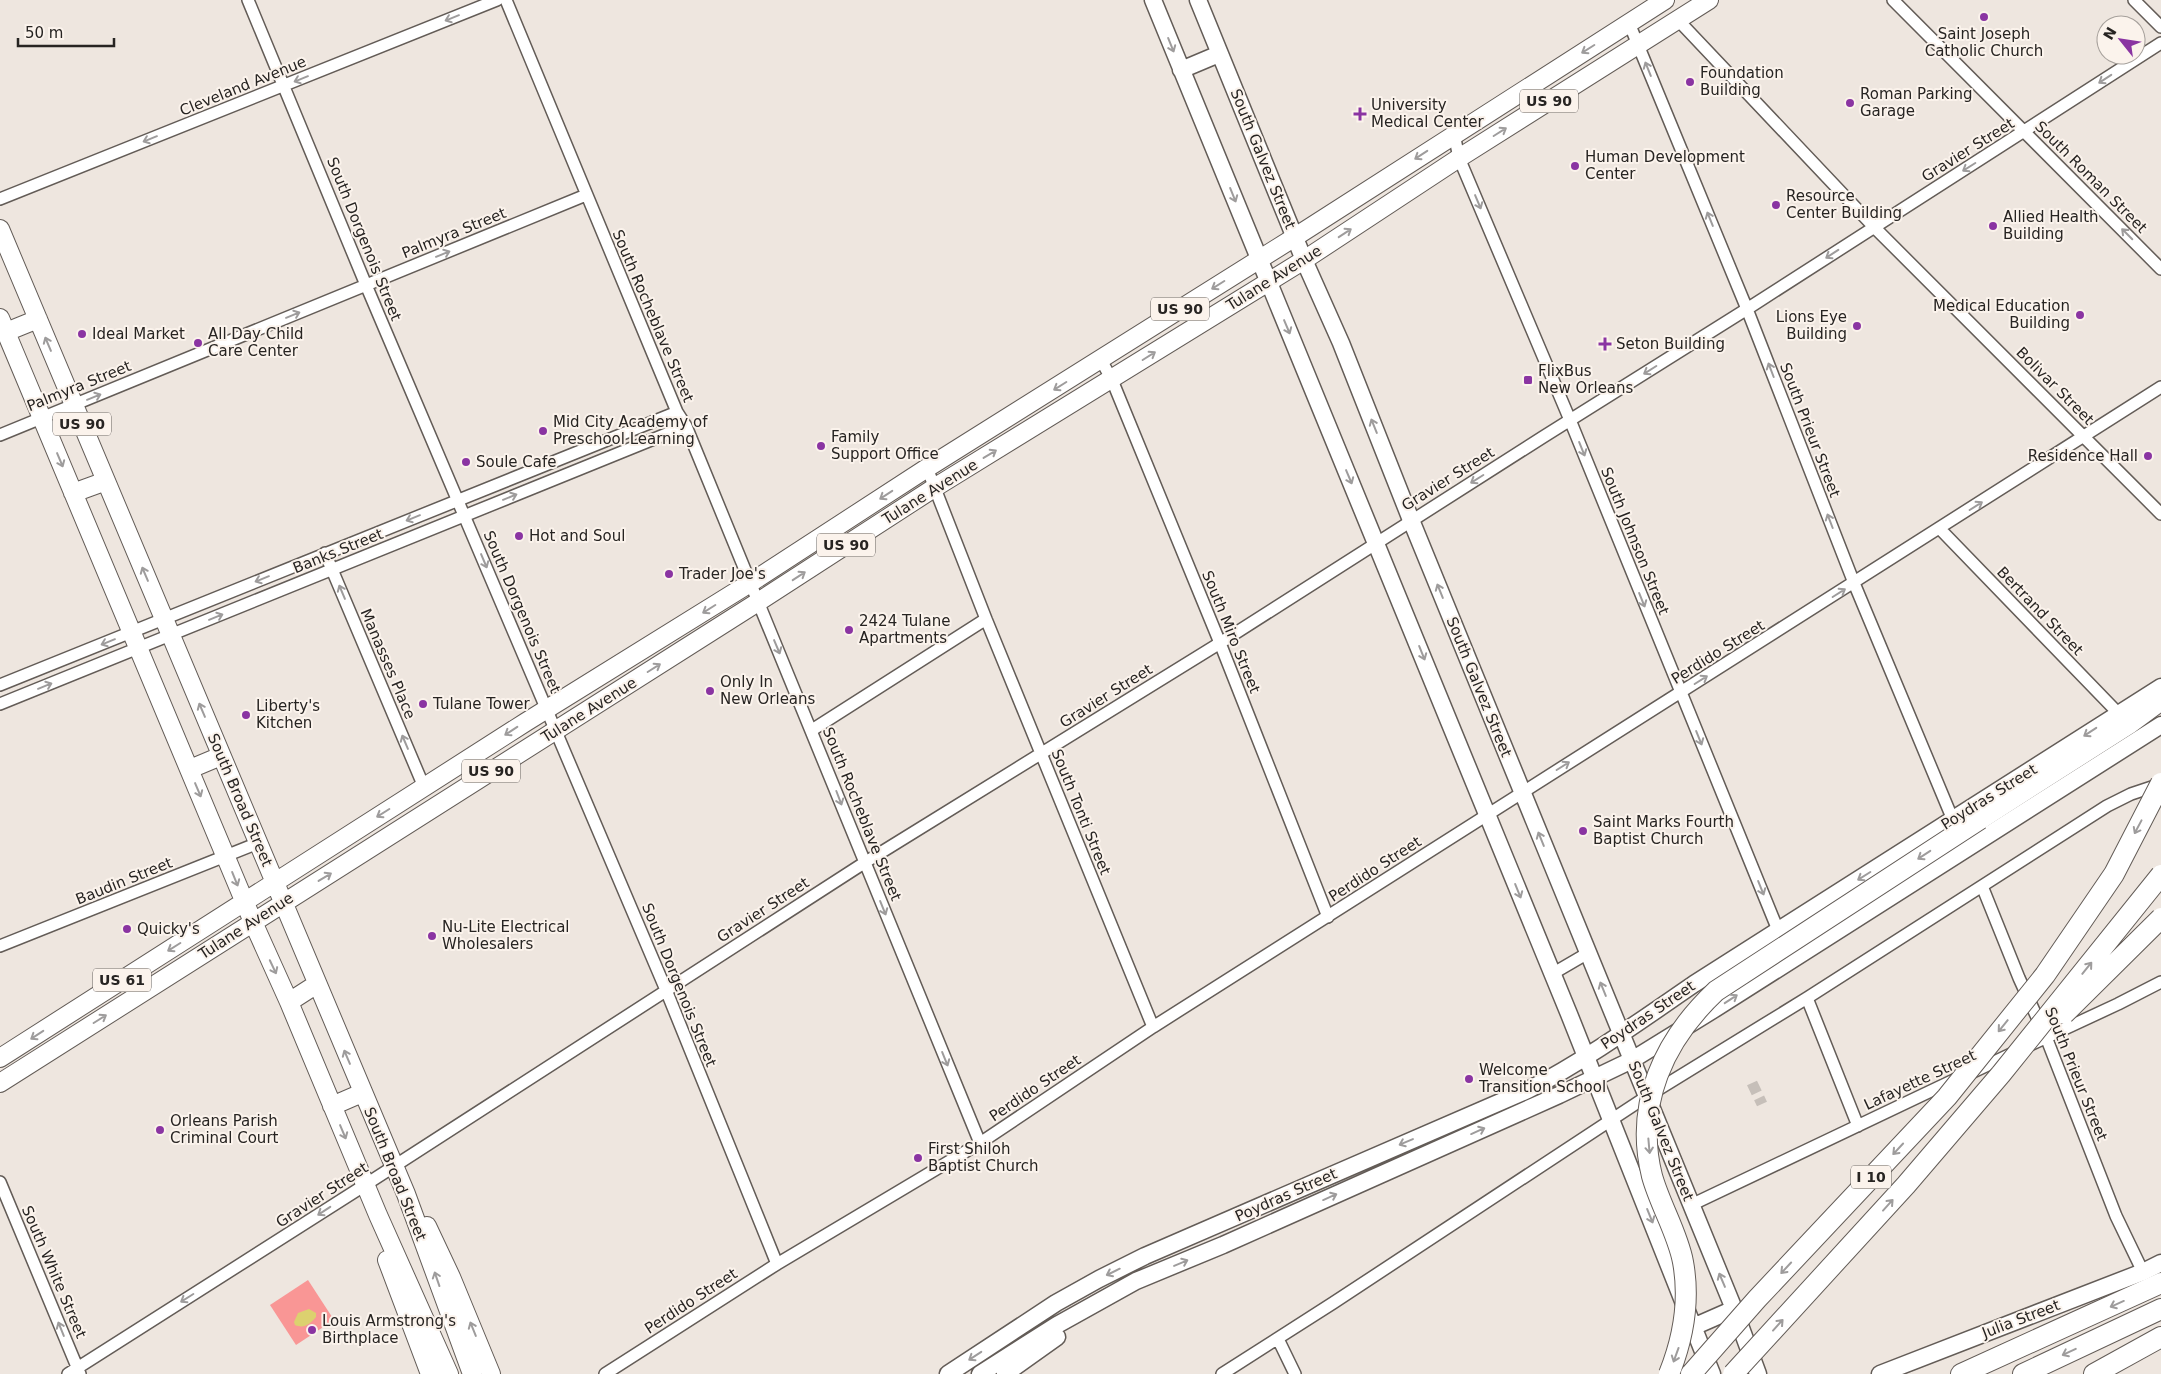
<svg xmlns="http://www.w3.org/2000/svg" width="2161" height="1374" font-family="'DejaVu Sans',sans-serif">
<rect width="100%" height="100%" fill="#eee6df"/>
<path fill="#f99695" d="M308 1280 334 1320 296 1345 270 1305Z"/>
<path fill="#dcd16f" d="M309 1309 316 1313V1317C310 1324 304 1329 295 1325L294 1322 298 1313Z"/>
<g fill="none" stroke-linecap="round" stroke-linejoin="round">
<path stroke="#c6bfb9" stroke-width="11" stroke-dasharray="11 5.5" stroke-linecap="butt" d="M1752 1083 1762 1104"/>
<defs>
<path id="street" d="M248 0 366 285 666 990 777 1264
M506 0 677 412 686 426 980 1143
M1893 0 2161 269
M2134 0 2161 27
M1678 20 1874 227 2161 514
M1629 23 1747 309 1854 583 1953 820
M1454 134 1459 158 1570 420 1780 935
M0 199 497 0
M1101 360 1112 380 1220 643 1328 917
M0 435 586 195
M927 468 986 619 1153 1027
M1940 529 2119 714
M325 553 424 787
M0 685 677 412
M0 704 686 426
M812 730 986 619
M1982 886 2019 978 2046 1037 2116 1216 2143 1272
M0 946 258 843
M1552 974 1588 953
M1807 998 1858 1126
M2030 1045 2118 1004 2161 982
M1971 1073 2013 1053
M0 1182 80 1374
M1691 1205 1956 1079
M1278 1339 1295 1374
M68 1374 365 1185 864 863 1220 643 1543 437 1747 309 2161 43
M605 1374 777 1264 980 1143 1153 1027 2161 387
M1222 1374 1333 1303 1646 1097 1807 998 2107 806 2131 794 2161 784"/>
<path id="secondary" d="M1153 0 1569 1014 1712 1374
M1198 0 1304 260 1341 343 1411 520 1734 1309 1758 1374
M1181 70 1219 54
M1693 1327 1734 1309
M948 1374 1056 1303 1099 1279 1145 1256 1528 1090C1586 1060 1640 1021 1694 984L2161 687
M980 1374 1057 1325 1136 1281 1223 1245 1559 1095 1632 1060 1713 1010 2161 725
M1005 1374 1057 1337
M1880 1374 2143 1272 2161 1263"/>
<path id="primary" d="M0 229 406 1194 472 1374
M0 318 253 922 289 1002 378 1215 449 1374
M6 332 38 319
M73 493 106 481
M190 769 221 756
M289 1002 317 984
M0 1058 526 722 750 583 927 468 1295 237 1665 0
M0 1083 758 602 934 488 1304 260 1459 158 1709 0
M332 1106 362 1093
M427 1226 451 1277 491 1374
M387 1260 430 1374"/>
<path id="highway" d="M1980 819 2130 723 2161 700
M1961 1374 2161 1283
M2023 1374 2161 1309
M2094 1374 2161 1337"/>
</defs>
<use href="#street" stroke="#635c57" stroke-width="14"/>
<use href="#secondary" stroke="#635c57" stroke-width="19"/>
<use href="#primary" stroke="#635c57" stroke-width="20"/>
<use href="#highway" stroke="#635c57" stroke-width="22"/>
<use href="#street" stroke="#fff" stroke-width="11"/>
<use href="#secondary" stroke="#fff" stroke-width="16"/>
<use href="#primary" stroke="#fff" stroke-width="18"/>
<use href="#highway" stroke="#fff" stroke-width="20"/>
<defs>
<path id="highway-bridge" d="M2064 1014 2161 918
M1669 1374C1683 1339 1690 1300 1683 1262 1678 1234 1660 1205 1652 1176 1634 1104 1664 1040 1716 991L1980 819
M1691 1374 1757 1299 1947 1097 2045 975 2114 874 2161 783
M1733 1374 1906 1185 2001 1074 2161 875"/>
</defs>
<use href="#highway-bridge" stroke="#635c57" stroke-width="22" stroke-linecap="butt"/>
<use href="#highway-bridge" stroke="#fff" stroke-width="20"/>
</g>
<defs><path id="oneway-shaft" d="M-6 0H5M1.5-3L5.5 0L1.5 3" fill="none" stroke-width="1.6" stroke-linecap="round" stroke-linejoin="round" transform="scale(1.25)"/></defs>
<g stroke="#9e9c9c">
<use href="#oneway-shaft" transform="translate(452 18) rotate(158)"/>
<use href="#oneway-shaft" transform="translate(1171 45) rotate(68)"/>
<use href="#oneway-shaft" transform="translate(1588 49) rotate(148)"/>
<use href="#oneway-shaft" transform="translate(1648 69) rotate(-112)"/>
<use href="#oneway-shaft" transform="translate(301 79) rotate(158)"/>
<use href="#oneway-shaft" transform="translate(2105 79) rotate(147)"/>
<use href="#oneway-shaft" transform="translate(1500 132) rotate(-32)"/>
<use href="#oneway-shaft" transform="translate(150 139) rotate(158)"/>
<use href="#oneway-shaft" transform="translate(1421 155) rotate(147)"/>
<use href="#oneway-shaft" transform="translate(1969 167) rotate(148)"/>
<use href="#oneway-shaft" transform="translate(1233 195) rotate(68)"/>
<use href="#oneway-shaft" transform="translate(1478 202) rotate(67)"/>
<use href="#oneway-shaft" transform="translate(1710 219) rotate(-112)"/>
<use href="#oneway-shaft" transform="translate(1345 233) rotate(-33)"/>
<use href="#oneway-shaft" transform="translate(2127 234) rotate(-135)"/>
<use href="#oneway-shaft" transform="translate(443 254) rotate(-22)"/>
<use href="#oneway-shaft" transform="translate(1832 254) rotate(147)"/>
<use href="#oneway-shaft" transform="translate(1218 285) rotate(148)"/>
<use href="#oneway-shaft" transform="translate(293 315) rotate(-22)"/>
<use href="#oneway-shaft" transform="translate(1287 327) rotate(67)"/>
<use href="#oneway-shaft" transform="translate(48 344) rotate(-113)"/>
<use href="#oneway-shaft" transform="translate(1149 356) rotate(-32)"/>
<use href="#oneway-shaft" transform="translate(1650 370) rotate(148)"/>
<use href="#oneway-shaft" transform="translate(1771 370) rotate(-111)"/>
<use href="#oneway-shaft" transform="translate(1060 386) rotate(148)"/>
<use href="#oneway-shaft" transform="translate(94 397) rotate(-22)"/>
<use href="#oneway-shaft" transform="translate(1374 426) rotate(-112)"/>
<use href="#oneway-shaft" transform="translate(1582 449) rotate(68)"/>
<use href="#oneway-shaft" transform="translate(990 454) rotate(-31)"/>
<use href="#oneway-shaft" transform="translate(60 460) rotate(67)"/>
<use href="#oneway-shaft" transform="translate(1349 477) rotate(67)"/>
<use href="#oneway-shaft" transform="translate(1477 479) rotate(148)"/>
<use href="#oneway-shaft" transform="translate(886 495) rotate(147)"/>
<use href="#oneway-shaft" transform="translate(510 497) rotate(-22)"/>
<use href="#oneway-shaft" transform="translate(1976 506) rotate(-32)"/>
<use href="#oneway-shaft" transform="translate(413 518) rotate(158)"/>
<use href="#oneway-shaft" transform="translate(1830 521) rotate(-111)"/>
<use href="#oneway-shaft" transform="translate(484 561) rotate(67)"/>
<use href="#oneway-shaft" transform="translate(145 574) rotate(-113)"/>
<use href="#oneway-shaft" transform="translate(799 576) rotate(-33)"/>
<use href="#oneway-shaft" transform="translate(262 579) rotate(158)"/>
<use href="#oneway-shaft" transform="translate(1440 591) rotate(-112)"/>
<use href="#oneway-shaft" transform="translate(342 592) rotate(-113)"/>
<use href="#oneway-shaft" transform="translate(1839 593) rotate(-32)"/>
<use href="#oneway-shaft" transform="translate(1642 600) rotate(68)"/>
<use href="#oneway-shaft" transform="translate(709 609) rotate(148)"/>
<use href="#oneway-shaft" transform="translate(216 617) rotate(-22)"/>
<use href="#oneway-shaft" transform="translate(108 642) rotate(158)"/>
<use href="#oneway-shaft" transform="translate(777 647) rotate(67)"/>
<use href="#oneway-shaft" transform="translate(1422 653) rotate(68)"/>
<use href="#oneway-shaft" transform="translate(654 668) rotate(-32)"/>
<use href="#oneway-shaft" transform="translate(1701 680) rotate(-32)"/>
<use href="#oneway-shaft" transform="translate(45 686) rotate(-22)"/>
<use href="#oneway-shaft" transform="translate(202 710) rotate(-113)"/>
<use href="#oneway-shaft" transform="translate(511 731) rotate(147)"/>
<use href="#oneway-shaft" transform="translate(2090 732) rotate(147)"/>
<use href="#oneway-shaft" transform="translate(1699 738) rotate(68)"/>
<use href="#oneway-shaft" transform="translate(405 742) rotate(-113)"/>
<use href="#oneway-shaft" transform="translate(1563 766) rotate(-32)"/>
<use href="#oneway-shaft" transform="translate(198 790) rotate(67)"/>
<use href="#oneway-shaft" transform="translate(839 798) rotate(69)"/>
<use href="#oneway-shaft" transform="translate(383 813) rotate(148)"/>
<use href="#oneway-shaft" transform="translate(2138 827) rotate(118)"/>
<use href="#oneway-shaft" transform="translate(1541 839) rotate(-112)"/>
<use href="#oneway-shaft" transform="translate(1924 855) rotate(147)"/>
<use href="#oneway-shaft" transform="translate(1864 876) rotate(148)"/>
<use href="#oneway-shaft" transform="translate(325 877) rotate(-31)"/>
<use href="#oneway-shaft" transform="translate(235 879) rotate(68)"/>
<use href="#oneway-shaft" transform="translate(1761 888) rotate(68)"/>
<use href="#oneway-shaft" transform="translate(1518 891) rotate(68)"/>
<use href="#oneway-shaft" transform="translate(883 908) rotate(68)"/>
<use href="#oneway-shaft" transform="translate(174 947) rotate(148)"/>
<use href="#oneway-shaft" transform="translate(273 967) rotate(65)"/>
<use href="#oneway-shaft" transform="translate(2087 968) rotate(-51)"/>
<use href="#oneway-shaft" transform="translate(1603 989) rotate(-112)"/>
<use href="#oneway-shaft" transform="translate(1731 999) rotate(-33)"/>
<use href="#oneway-shaft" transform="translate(100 1019) rotate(-32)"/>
<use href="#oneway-shaft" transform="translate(2003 1026) rotate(129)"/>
<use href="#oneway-shaft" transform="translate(37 1035) rotate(147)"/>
<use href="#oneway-shaft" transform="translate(347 1057) rotate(-113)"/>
<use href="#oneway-shaft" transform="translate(945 1059) rotate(68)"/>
<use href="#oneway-shaft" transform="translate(1478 1131) rotate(-24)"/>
<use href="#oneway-shaft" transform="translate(343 1132) rotate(67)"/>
<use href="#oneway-shaft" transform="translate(1406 1142) rotate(157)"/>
<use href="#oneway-shaft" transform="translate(1649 1146) rotate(85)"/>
<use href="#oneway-shaft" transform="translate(1898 1149) rotate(133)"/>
<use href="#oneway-shaft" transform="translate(1330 1197) rotate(-24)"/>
<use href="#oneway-shaft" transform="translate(1888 1205) rotate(-48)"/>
<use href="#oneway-shaft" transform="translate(324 1211) rotate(147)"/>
<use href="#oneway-shaft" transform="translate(1650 1216) rotate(68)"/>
<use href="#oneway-shaft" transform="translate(1181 1263) rotate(-23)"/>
<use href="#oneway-shaft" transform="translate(1786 1268) rotate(133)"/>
<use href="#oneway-shaft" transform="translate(1113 1272) rotate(154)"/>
<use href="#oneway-shaft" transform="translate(437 1279) rotate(-109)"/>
<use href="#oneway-shaft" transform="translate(1722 1280) rotate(-113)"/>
<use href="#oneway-shaft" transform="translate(187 1298) rotate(148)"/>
<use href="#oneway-shaft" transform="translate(2117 1304) rotate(156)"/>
<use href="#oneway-shaft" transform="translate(1778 1325) rotate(-48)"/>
<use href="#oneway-shaft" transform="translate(61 1329) rotate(-112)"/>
<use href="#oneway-shaft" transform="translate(473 1329) rotate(-112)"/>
<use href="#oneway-shaft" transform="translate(2069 1352) rotate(155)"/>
<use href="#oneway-shaft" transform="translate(1676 1355) rotate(110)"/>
<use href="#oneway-shaft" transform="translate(975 1356) rotate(147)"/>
</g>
<g fill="#8a34a2" stroke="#fbf3ec" stroke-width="2">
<circle cx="1984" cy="17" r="5"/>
<circle cx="1690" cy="82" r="5"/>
<circle cx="1850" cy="103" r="5"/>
<path d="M1357.5 106.5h5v5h5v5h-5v5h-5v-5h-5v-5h5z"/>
<circle cx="1575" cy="166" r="5"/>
<circle cx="1776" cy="205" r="5"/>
<circle cx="1993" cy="226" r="5"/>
<circle cx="2080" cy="315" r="5"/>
<circle cx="1857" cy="326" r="5"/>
<circle cx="82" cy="334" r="5"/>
<circle cx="198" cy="343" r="5"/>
<path d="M1602.5 336.5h5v5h5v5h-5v5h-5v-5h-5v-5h5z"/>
<rect x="1523" y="375" width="10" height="10" rx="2.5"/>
<circle cx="543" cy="431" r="5"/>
<circle cx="821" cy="446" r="5"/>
<circle cx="2148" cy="456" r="5"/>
<circle cx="466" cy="462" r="5"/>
<circle cx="519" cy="536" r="5"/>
<circle cx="669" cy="574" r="5"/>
<circle cx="849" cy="630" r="5"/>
<circle cx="710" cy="691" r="5"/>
<circle cx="423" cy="704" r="5"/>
<circle cx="246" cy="715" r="5"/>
<circle cx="1583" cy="831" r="5"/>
<circle cx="127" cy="929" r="5"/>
<circle cx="432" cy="936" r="5"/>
<circle cx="1469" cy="1079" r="5"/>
<circle cx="160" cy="1130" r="5"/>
<circle cx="918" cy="1158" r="5"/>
<circle cx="312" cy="1330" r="5"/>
</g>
<g text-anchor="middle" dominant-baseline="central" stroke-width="4" stroke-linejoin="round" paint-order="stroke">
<g fill="#fbf3ec" stroke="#67625f" stroke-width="1">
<rect x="1520" y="89.5" width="58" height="23" rx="4"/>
<rect x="1151" y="297.5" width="58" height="23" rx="4"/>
<rect x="53" y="412.5" width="58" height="23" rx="4"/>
<rect x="817" y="533.5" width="58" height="23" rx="4"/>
<rect x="462" y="759.5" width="58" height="23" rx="4"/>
<rect x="93" y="968.5" width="58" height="23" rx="4"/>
<rect x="1851" y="1165.5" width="40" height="23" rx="4"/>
</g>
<g font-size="14" font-weight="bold" fill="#272422">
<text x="1549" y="101">US 90</text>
<text x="1180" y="309">US 90</text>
<text x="82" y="424">US 90</text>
<text x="846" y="545">US 90</text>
<text x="491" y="771">US 90</text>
<text x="122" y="980">US 61</text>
<text x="1871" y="1177">I 10</text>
</g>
<g font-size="15" fill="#272422" stroke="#fbf3ec" text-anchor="start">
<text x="1984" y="34" text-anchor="middle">Saint Joseph<tspan x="1984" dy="17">Catholic Church</tspan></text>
<text x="1700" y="73">Foundation<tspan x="1700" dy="17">Building</tspan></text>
<text x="1860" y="94">Roman Parking<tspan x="1860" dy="17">Garage</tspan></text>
<text x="1371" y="105">University<tspan x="1371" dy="17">Medical Center</tspan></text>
<text x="1585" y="157">Human Development<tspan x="1585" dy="17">Center</tspan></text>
<text x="1786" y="196">Resource<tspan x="1786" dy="17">Center Building</tspan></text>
<text x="2003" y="217">Allied Health<tspan x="2003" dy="17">Building</tspan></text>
<text x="2070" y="306" text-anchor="end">Medical Education<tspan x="2070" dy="17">Building</tspan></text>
<text x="1847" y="317" text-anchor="end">Lions Eye<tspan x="1847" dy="17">Building</tspan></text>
<text x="92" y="334">Ideal Market</text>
<text x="208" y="334">All Day Child<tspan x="208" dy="17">Care Center</tspan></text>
<text x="1616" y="344">Seton Building</text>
<text x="1538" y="371">FlixBus<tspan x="1538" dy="17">New Orleans</tspan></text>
<text x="553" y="422">Mid City Academy of<tspan x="553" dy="17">Preschool Learning</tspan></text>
<text x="831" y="437">Family<tspan x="831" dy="17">Support Office</tspan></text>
<text x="2138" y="456" text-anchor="end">Residence Hall</text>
<text x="476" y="462">Soule Cafe</text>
<text x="529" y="536">Hot and Soul</text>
<text x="679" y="574">Trader Joe's</text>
<text x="859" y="621">2424 Tulane<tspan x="859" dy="17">Apartments</tspan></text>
<text x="720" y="682">Only In<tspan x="720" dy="17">New Orleans</tspan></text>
<text x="433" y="704">Tulane Tower</text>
<text x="256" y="706">Liberty's<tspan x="256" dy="17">Kitchen</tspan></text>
<text x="1593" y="822">Saint Marks Fourth<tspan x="1593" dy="17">Baptist Church</tspan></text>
<text x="442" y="927">Nu-Lite Electrical<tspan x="442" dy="17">Wholesalers</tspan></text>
<text x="137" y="929">Quicky's</text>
<text x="1479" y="1070">Welcome<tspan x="1479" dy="17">Transition School</tspan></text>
<text x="170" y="1121">Orleans Parish<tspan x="170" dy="17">Criminal Court</tspan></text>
<text x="928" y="1149">First Shiloh<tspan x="928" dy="17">Baptist Church</tspan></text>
<text x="322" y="1321">Louis Armstrong's<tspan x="322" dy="17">Birthplace</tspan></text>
</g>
<g font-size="15" fill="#272422" stroke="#fbf3ec">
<text transform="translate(243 86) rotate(-22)">Cleveland Avenue</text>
<text transform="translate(1968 150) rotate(-32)">Gravier Street</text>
<text transform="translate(1263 159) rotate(68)">South Galvez Street</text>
<text transform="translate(2091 177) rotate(45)">South Roman Street</text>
<text transform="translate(454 233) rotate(-22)">Palmyra Street</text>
<text transform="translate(364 239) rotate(68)">South Dorgenois Street</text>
<text transform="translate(1274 278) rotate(-32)">Tulane Avenue</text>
<text transform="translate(653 316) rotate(67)">South Rocheblave Street</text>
<text transform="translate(79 386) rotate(-22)">Palmyra Street</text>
<text transform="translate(2055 386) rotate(45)">Bolivar Street</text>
<text transform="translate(1810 430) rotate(69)">South Prieur Street</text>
<text transform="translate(1448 479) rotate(-32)">Gravier Street</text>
<text transform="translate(930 492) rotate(-32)">Tulane Avenue</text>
<text transform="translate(1635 541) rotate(68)">South Johnson Street</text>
<text transform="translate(338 551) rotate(-22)">Banks Street</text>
<text transform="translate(2040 611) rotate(46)">Bertrand Street</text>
<text transform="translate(522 612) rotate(67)">South Dorgenois Street</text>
<text transform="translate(1231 632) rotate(68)">South Miro Street</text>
<text transform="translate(1718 652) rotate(-32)">Perdido Street</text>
<text transform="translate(388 664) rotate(67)">Manasses Place</text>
<text transform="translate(1479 687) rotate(68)">South Galvez Street</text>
<text transform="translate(1106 696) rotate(-32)">Gravier Street</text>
<text transform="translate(589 710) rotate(-32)">Tulane Avenue</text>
<text transform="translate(1989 797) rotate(-32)">Poydras Street</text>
<text transform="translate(240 800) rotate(67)">South Broad Street</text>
<text transform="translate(1081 812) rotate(68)">South Tonti Street</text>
<text transform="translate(862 814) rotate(68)">South Rocheblave Street</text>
<text transform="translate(1375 869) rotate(-33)">Perdido Street</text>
<text transform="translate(124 881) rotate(-22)">Baudin Street</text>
<text transform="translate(763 910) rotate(-33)">Gravier Street</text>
<text transform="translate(246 926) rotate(-33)">Tulane Avenue</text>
<text transform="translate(679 985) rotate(68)">South Dorgenois Street</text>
<text transform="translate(1648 1015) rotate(-34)">Poydras Street</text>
<text transform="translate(2076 1074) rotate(68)">South Prieur Street</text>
<text transform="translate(1920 1080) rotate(-25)">Lafayette Street</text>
<text transform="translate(1035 1088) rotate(-34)">Perdido Street</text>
<text transform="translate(1661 1131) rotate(68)">South Galvez Street</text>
<text transform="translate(395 1174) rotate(68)">South Broad Street</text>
<text transform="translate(322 1195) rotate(-33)">Gravier Street</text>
<text transform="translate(1286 1195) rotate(-24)">Poydras Street</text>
<text transform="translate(54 1272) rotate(67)">South White Street</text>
<text transform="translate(691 1301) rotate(-33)">Perdido Street</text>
<text transform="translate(2021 1319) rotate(-21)">Julia Street</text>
</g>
</g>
<g transform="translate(2121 40) rotate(300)"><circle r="24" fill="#fbf3ec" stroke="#a6a09b"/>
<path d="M0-4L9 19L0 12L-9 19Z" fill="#8a34a2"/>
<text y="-8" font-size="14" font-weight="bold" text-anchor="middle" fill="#272422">N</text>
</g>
<path d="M18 38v8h96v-8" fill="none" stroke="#272422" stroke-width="2.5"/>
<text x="25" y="38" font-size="15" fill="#272422" stroke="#fbf3ec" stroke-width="4" paint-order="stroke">50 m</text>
</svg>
